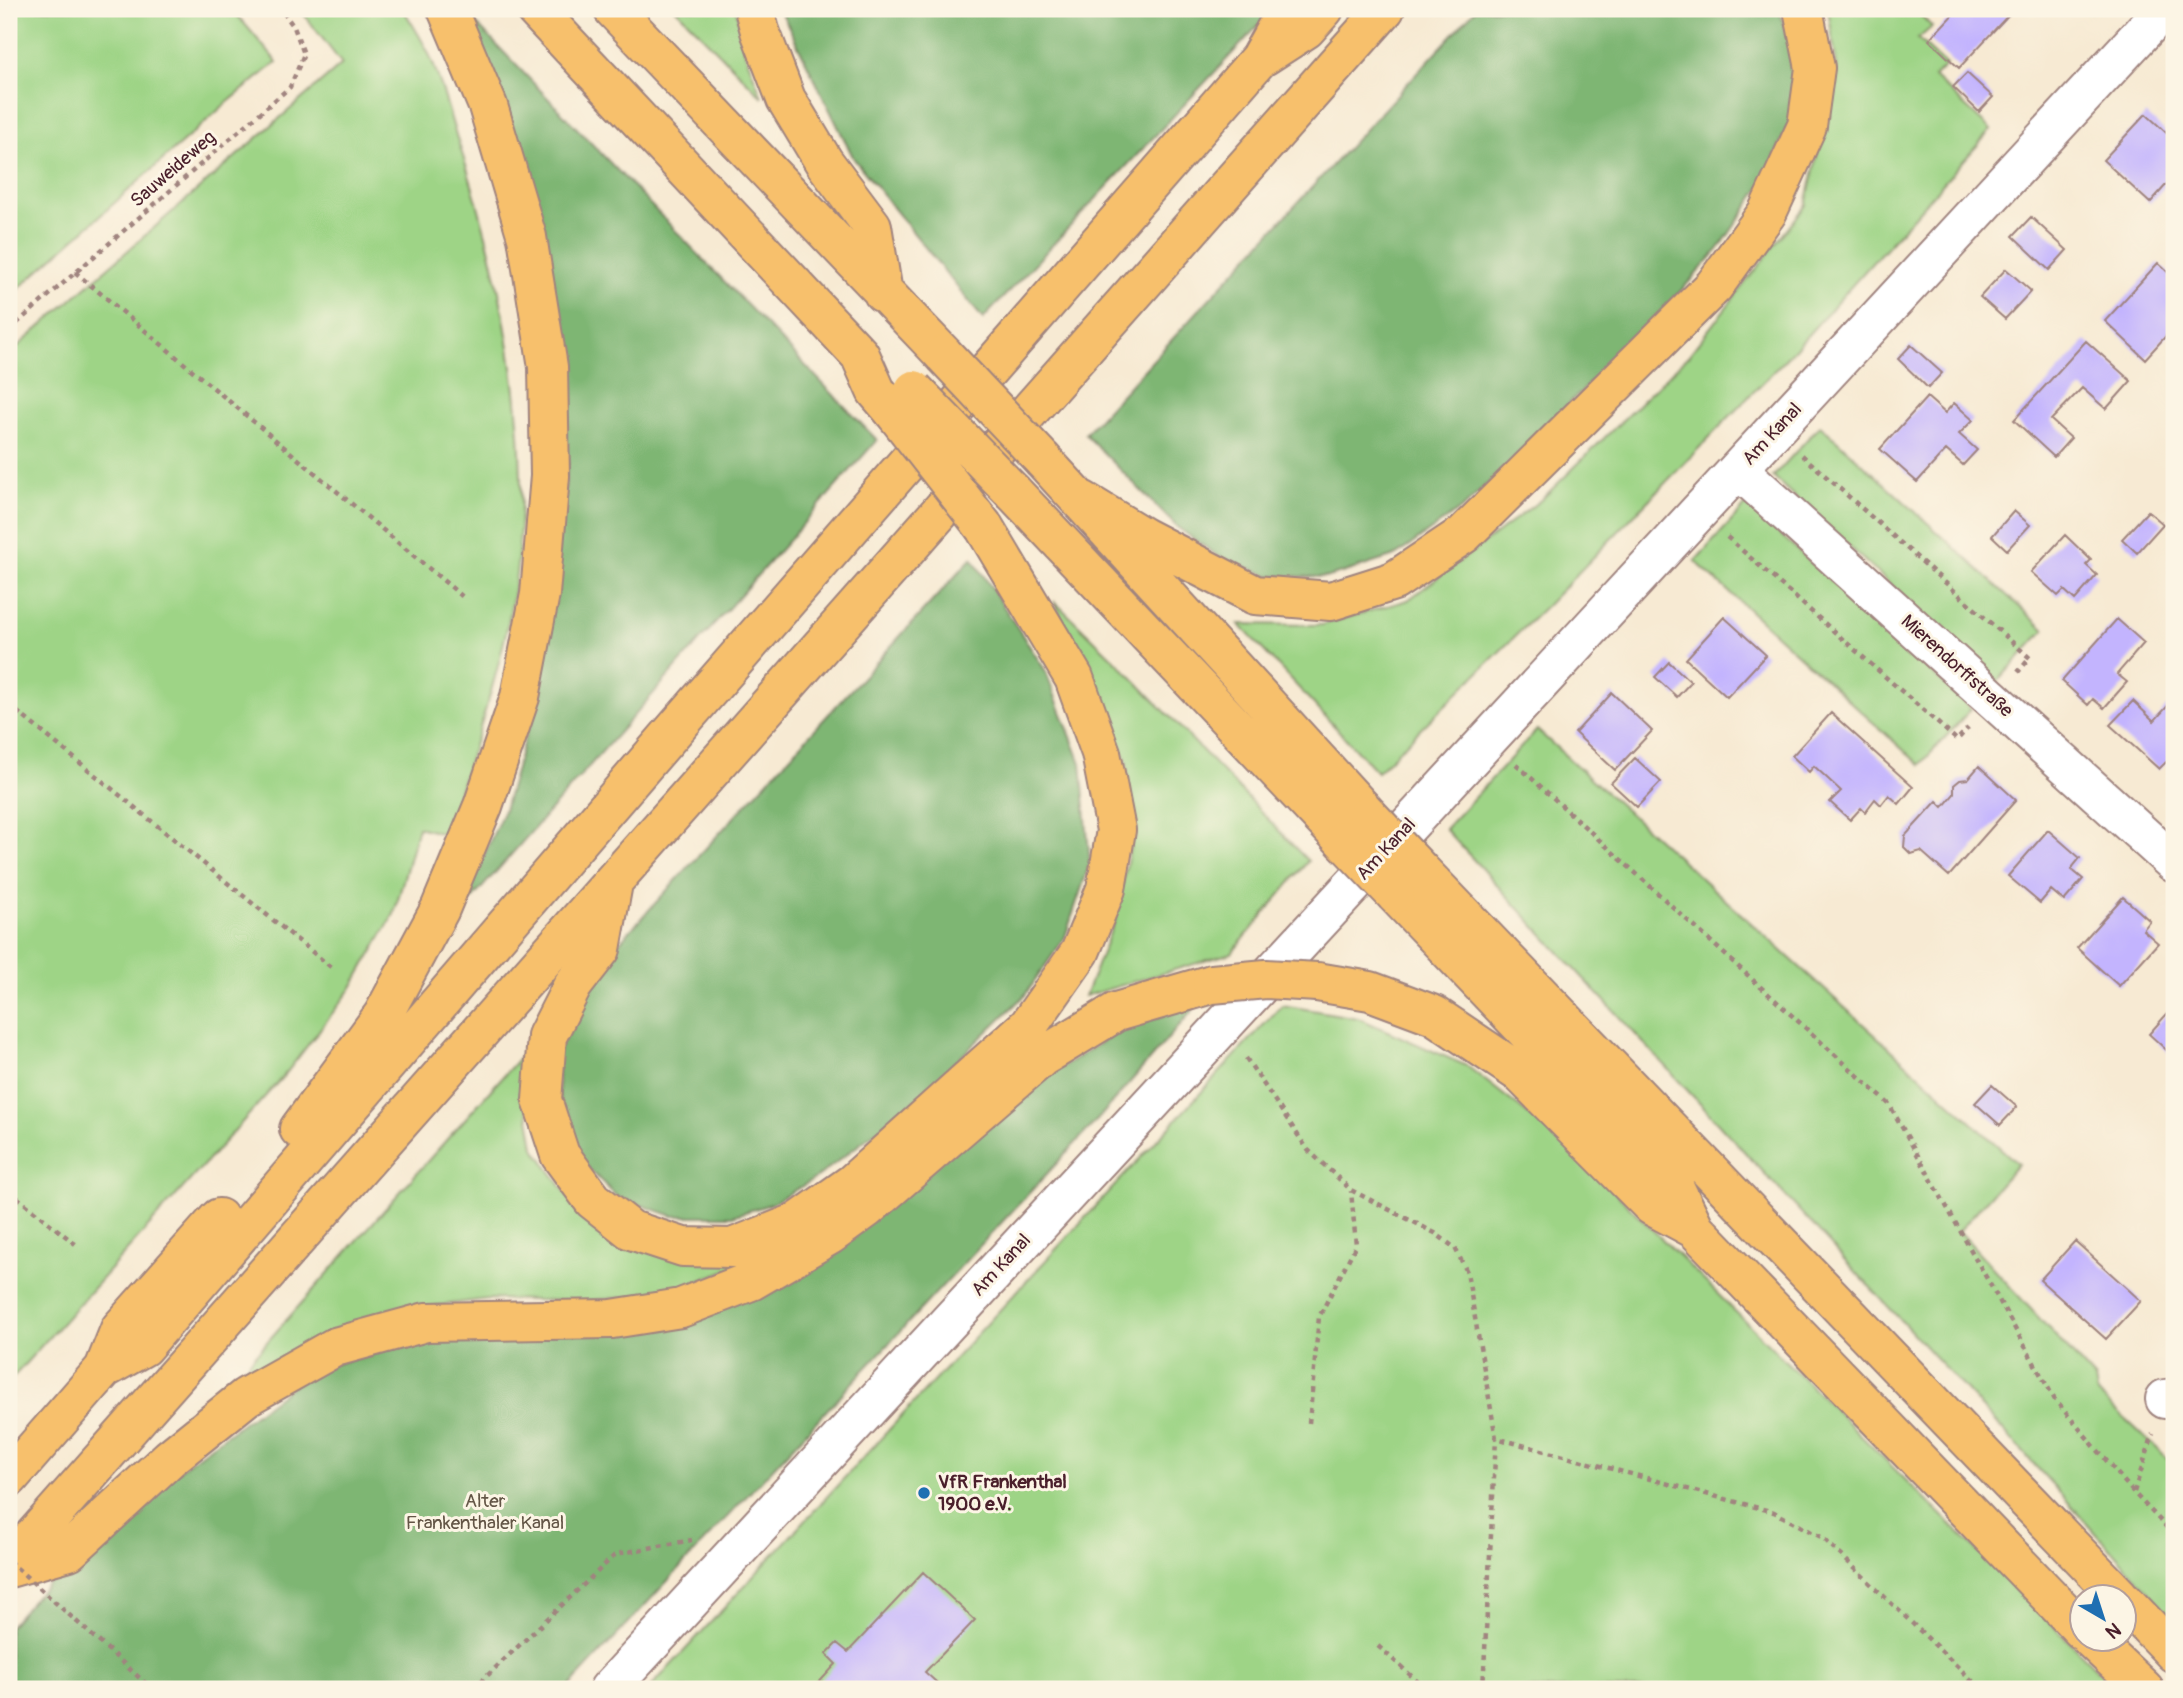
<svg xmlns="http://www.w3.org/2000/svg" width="2183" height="1698" font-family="Pangolin,sans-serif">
<rect width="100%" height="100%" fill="#fcf5e5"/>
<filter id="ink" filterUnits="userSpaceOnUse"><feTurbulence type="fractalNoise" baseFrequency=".0143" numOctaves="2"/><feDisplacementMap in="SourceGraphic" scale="14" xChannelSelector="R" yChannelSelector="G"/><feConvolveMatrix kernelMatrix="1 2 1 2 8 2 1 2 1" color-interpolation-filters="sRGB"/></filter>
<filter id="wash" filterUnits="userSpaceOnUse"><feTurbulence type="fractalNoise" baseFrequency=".00686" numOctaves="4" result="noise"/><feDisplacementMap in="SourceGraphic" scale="28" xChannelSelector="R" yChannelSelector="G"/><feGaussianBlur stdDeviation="1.57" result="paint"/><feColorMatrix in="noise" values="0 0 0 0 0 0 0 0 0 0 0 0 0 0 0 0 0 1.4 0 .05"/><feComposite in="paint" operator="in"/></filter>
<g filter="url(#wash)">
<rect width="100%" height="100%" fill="#f7ead3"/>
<path fill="#9ed486" stroke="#747a58" stroke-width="2" d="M9 9H232L277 62 222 107 9 297Z
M300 9H403C411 22 420 36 427 50 440 76 447 107 456 135 500 263 531 422 518 557 509 652 475 744 444 834L418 827 394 914 351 989 287 1072 9 1382V354L342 64Z
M676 9H736L745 53 762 97Z
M1828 9H1915L1932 27 1918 39 1946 65 1934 77 1991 130 1797 347 1547 605 1377 772 1239 624 1322 625 1408 600 1542 499 1688 356 1806 205 1837 67Z
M1820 425 2045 630 1997 682 1773 477Z
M1747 504 1971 709 1920 765 1695 561Z
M1054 601 1131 676 1308 861 1232 953 1085 996 1115 920 1134 829 1126 759Z
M1537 730 2018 1164 1959 1231 2095 1379 2097 1393 2174 1464V1620L2024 1453 1445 829Z
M1282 1005 1358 1018 1467 1066 1566 1144 2117 1689H649Z
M528 1048 524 1089 534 1147 574 1205 739 1265 666 1294 582 1301 488 1299 411 1309 220 1395Z"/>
<path fill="#7eb673" stroke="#646a4f" stroke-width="2" d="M780 9H1274L983 319 854 159Z
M1476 9H1779L1794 60 1790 121 1765 181 1718 250 1659 315 1465 506 1395 556 1329 577 1271 576 1221 558 1177 527 1085 434Z
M464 11 877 440 457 916 504 810 542 678 568 461Z
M972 558 1045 670 1081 763 1090 863 1065 937 1025 995 914 1102 816 1178 771 1204 732 1216H673L617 1197 583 1163 561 1116 556 1056 581 984Z
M1198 1004 1098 1119 567 1689H9V1627L33 1599 114 1518 314 1370 423 1339 657 1327 1031 1086 1125 1028Z"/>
<g id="blocks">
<path fill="#c3b4fe" d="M1958 9H2014L1959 68 1929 40Z
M1967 73 1993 97 1979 112 1953 87Z
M2146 114 2174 140V176L2150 203 2103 160Z
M2031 217 2067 250 2049 270 2013 236Z
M2158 263 2174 278V327L2145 359 2105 321Z
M2006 269 2031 291 2005 319 1980 297Z
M2086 341 2131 381 2106 409 2082 388 2051 420 2071 438 2054 457 2014 420Z
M1911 345 1942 373 1928 388 1898 359Z
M1927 397 1945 413 1954 403 1973 420 1959 434 1977 450 1963 465 1946 450 1917 482 1880 449Z
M2014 511 2030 525 2007 550 1992 536Z
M2148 511 2163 524 2137 553 2122 539Z
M2065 535 2091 560 2086 565 2097 575 2075 600 2064 590 2058 596 2031 572Z
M1724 617 1766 655 1727 697 1686 659Z
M2117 619 2144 643 2117 674 2127 682 2104 708 2093 699 2088 705 2062 681Z
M1669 662 1691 682 1677 697 1655 677Z
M1612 693 1652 731 1615 770 1575 733Z
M2174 699V769L2166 762 2159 769 2110 725 2133 701 2154 721Z
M1831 713 1913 787 1899 804 1889 795 1881 805 1875 799 1865 812 1861 808 1850 820 1830 802 1841 791 1814 766 1809 772 1792 756Z
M1635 758 1661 782 1637 807 1611 783Z
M1979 766 2016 800 1949 876 1921 851 1911 854 1904 847 1905 836 1937 801 1943 807 1954 794V785L1960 780 1968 779Z
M2048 830 2080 858 2071 869 2083 879 2064 901 2051 890 2040 903 2008 876Z
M2123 897 2150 921 2143 930 2158 943 2119 986 2077 948Z
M2174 1006V1057L2149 1034Z
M1992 1085 2017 1107 2000 1125 1975 1103Z
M2075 1241 2141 1301 2106 1339 2040 1280Z
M923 1572 975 1620 925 1672 944 1689H813L836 1664 826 1654 837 1643 848 1652Z"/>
</g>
</g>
<g filter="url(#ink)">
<use href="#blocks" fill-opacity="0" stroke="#a0847f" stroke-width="2"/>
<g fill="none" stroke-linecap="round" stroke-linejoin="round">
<defs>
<path id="minor" d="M1739 470 2174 863
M2165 1399 2174 1398
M609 1689 2164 9"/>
<path id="highway" d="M535 9 860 355 876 391 894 412
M613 9 944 355
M754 9 760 31 786 99 824 162 872 226 883 293
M1264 56 1306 29 1324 9
M1043 460 1368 815
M1014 493 1343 840
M1082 500 1143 537 1255 595 1331 601 1394 581 1464 534 1714 286 1767 213 1807 126 1815 68 1803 9
M1420 870 2119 1596
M613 883 601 949 573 985 547 1036 542 1100 560 1155 593 1200 631 1230 683 1247 732 1248 798 1222 853 1183 1028 1026 1080 952 1106 889 1116 830 1101 753 1074 678 984 527
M1395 894 1674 1186 1695 1229
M1317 982 1370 991 1434 1015 1520 1073 1652 1206 1695 1229 2082 1630
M299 1129 383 1015 440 909 483 806 520 697 540 594 550 476 548 367 527 237 488 106 447 9
M104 1369 143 1347 682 721 1259 59 1287 9
M9 1478 104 1369 120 1329 219 1218
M9 1564 1385 9
M9 1568 69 1551 170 1458 246 1397 335 1347 426 1322 612 1319 681 1308 751 1281 830 1235 866 1209 1042 1057 1116 1012 1212 984
M2124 1601 2174 1653
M2090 1638 2144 1689"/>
</defs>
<use href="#minor" stroke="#a0847f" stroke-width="42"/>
<use href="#highway" stroke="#a0847f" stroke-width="42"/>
<path stroke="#a0847f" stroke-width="4.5" stroke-dasharray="5 5" stroke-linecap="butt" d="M75 272 463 597
M9 330 290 87 304 54 294 27 281 9
M1802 455 2030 658 2018 672
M1727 537 1957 740 1968 728
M9 705 332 968
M1516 764 1889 1104 2055 1400 2134 1493 2174 1535
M1246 1058 1308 1150 1351 1190 1435 1233 1455 1248 1467 1272 1496 1438 1774 1512 1823 1538 1981 1689
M9 1191 79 1247
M1309 1423 1319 1317 1356 1245 1351 1191
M2134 1492 2153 1434
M1378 1646 1426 1689
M473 1689 616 1554 692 1540
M1483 1689 1496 1438"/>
<use href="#minor" stroke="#fff" stroke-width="38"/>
<use href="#highway" stroke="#f7c06c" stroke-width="38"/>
<defs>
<path id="highway-bridge" d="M944 355 1043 460
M914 390 1014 493
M894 412 984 527
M1368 815 1420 870
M1343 840 1395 894
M1212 984 1266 979 1317 982"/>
</defs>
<use href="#highway-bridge" stroke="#a0847f" stroke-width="42" stroke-linecap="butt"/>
<path stroke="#a0847f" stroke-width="4.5" stroke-dasharray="5 5" stroke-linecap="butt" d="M9 1561 152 1689"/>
<use href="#highway-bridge" stroke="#f7c06c" stroke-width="38"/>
</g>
</g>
<circle fill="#1f6fb2" stroke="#fcf5e5" stroke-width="2.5" cx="924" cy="1493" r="7"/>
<g text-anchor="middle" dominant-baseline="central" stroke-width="6" stroke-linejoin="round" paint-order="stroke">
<g font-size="19" fill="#4a1f2b" stroke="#fcf5e5">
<text transform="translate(173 169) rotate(-41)">Sauweideweg</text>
<text transform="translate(1772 434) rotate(-47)">Am Kanal</text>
<text transform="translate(1957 666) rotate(42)">Mierendorffstraße</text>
<text transform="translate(1386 849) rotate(-47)">Am Kanal</text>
<text transform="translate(1001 1265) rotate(-47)">Am Kanal</text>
</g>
<g font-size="19" font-weight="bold" fill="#4a1f2b" stroke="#fcf5e5" text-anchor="start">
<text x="938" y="1482">VfR Frankenthal<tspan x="938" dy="22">1900 e.V.</tspan></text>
</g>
<g font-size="19" fill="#635546" stroke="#fcf5e5">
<text x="485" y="1501">Alter<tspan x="485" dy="22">Frankenthaler Kanal</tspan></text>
</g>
</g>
<rect width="2183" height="1698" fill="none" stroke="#fcf5e5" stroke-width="35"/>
<g transform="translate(2103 1618) rotate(141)"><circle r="33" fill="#fcf5e5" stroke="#b59f9b" stroke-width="2"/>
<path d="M0-5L12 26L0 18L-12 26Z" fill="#1f6fb2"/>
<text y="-10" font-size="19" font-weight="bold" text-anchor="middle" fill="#4a1f2b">N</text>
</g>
</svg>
